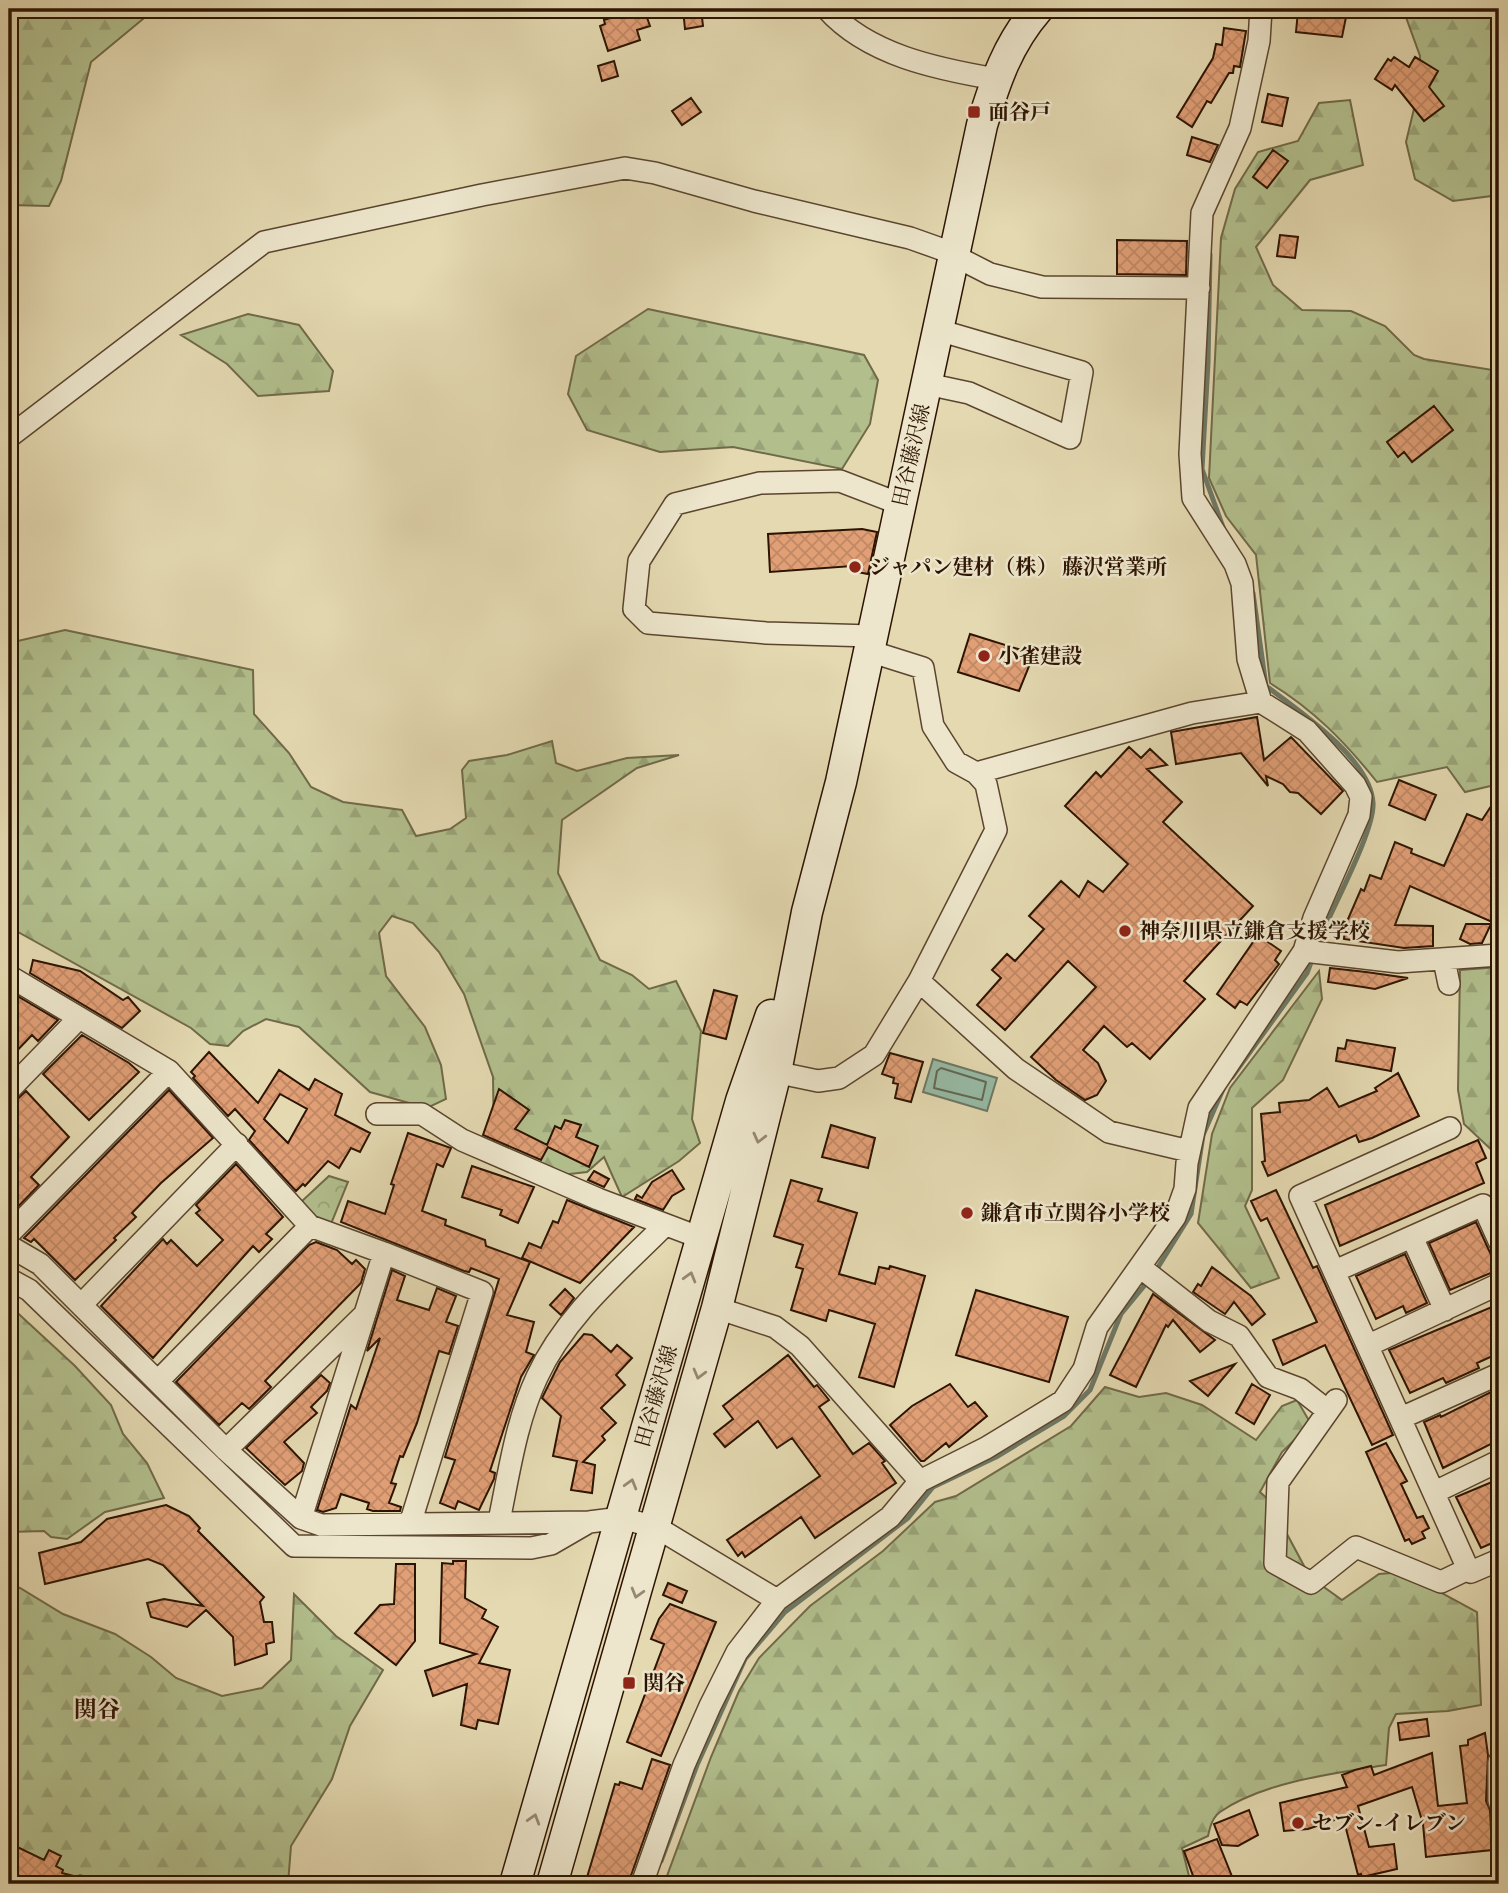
<svg xmlns="http://www.w3.org/2000/svg" width="1508" height="1893" font-family="'IM FELL Great Primer','Noto Serif JP',serif">
<defs>
<pattern id="forest-firs" width="22" height="20" patternUnits="userSpaceOnUse" patternTransform="scale(1.75)"><rect width="22" height="20" fill="#b2bf8d"/><path d="M5 1l3.5 6h-7zM16 11l3.5 6h-7z" fill="#99a378"/></pattern>
<pattern id="park-crowns" width="20" height="18" patternUnits="userSpaceOnUse" patternTransform="scale(1.75)"><rect width="20" height="18" fill="#b2bf8d"/><path d="M2 6a3 3 0 1 1 6 0M12 15a3 3 0 1 1 6 0" fill="none" stroke="#99a378"/></pattern>
<pattern id="building-cross-hatch" width="8" height="8" patternUnits="userSpaceOnUse" patternTransform="scale(1.75)"><rect width="8" height="8" fill="#e19f76"/><path d="M0 0l8 8M0 8l8-8" fill="none" stroke="#c18864"/></pattern>
</defs>
<rect width="100%" height="100%" fill="#e4d9b1"/>
<filter id="stains"><feTurbulence type="fractalNoise" baseFrequency=".00286" numOctaves="4"/><feColorMatrix values="0 0 0 0 .2 0 0 0 0 .09 0 0 0 0 .02 0 0 0 .5 -.17"/></filter>
<radialGradient id="worn" r=".72"><stop offset=".6" stop-color="#630" stop-opacity="0"/><stop offset="1" stop-color="#630" stop-opacity=".3"/></radialGradient>
<path fill="url(#forest-firs)" stroke="#706a48" stroke-width="2" d="M9 9H155L91 62 61 181 49 206 9 205Z
M1403 9H1499V195L1453 201 1415 179 1406 142 1418 92 1420 56Z
M1350 100 1363 165 1310 180 1256 247 1273 285 1302 310 1351 311 1385 326 1414 355 1424 359 1499 371V784L1465 792 1447 767 1377 782C1345 742 1314 710 1270 683L1256 555 1226 516 1209 478 1221 238 1235 189 1258 152 1298 141 1319 103Z
M648 309 864 355 878 380 870 424 842 469 733 447 660 452 587 430 568 394 576 356Z
M248 314 299 325 333 371 329 391 258 396 227 364 181 335Z
M65 630 253 670 254 714 289 753 311 787 343 802 402 810 416 836 450 829 466 818 462 770 469 761 507 755 552 741 556 763 577 771 627 758 679 755 637 768 562 820 558 873 600 960 632 975 649 989 676 981 701 1031 692 1119 700 1143 679 1161 622 1197 604 1157 587 1172 561 1175 494 1145 493 1077 464 994 439 952 413 923 392 916 379 933 386 976 425 1027 441 1065 446 1099 427 1108 370 1092 299 1027 266 1019 243 1031 228 1046 210 1044 191 1028 9 927V643Z
M1499 967V1157L1464 1124 1458 1090 1460 970Z
M1319 971 1322 999 1283 1080 1252 1108V1190L1245 1206 1279 1278 1251 1288 1198 1223 1212 1134 1230 1088Z
M9 1305 75 1366 111 1405 123 1434 147 1463 164 1498 105 1512 67 1539 51 1537 44 1531 9 1532Z
M1105 1387 1139 1397 1166 1393 1202 1405 1256 1440 1282 1406 1297 1400 1311 1424 1282 1452 1260 1492 1280 1510 1287 1534 1310 1577 1342 1600 1379 1574 1403 1572 1477 1612 1481 1705 1448 1711 1396 1714 1389 1728 1386 1765C1335 1773 1263 1782 1220 1812 1212 1818 1210 1827 1208 1836L1182 1848 1191 1884H664L711 1757 739 1691 759 1658 810 1606 883 1551 935 1502 956 1496 1071 1426Z
M9 1586 20 1588 63 1614 115 1634 151 1657 176 1678 222 1696 262 1688 291 1660 294 1594 336 1636 383 1670 350 1726 332 1779 291 1846 288 1884H111L80 1875 67 1880 9 1860Z"/>
<path fill="url(#park-crowns)" stroke="#706a48" stroke-width="2" d="M329 1176 348 1182 331 1224 315 1217 301 1202Z"/>
<path fill="#97bba6" stroke="#6d7864" stroke-width="2" d="M933 1059 997 1078 987 1111 923 1092Z"/>
<g fill="none" stroke-linecap="round" stroke-linejoin="round">
<path stroke="#626854" stroke-width="2" d="M941 1068 986 1082 982 1100 934 1088 937 1071Z"/>
<path stroke="#6d7864" stroke-width="5" d="M1210 254 1208 363 1202 469 1223 527
M1253 593 1266 686C1298 710 1371 759 1373 803 1375 832 1328 915 1316 948
M1232 1077 1307 973 1313 957
M1155 1272 1191 1214 1203 1135 1224 1087
M661 1861 697 1765 745 1659 785 1612 908 1518 933 1487 996 1457 1064 1416 1090 1390 1121 1314 1149 1280"/>
</g>
<path fill="url(#building-cross-hatch)" stroke="#2d1402" stroke-width="2" fill-rule="evenodd" d="M613 9H644L650 26 637 30 640 40 608 51 600 26 605 24 604 20 616 16Z
M683 9H701L703 26 685 29Z
M1298 11 1346 17 1342 37 1296 32Z
M1224 28 1246 31 1240 67 1234 66 1233 73H1229L1211 103 1207 101 1192 127 1177 117 1213 58 1216 44 1222 45Z
M1394 57 1409 67 1415 57 1438 71 1429 87 1444 106 1424 121 1395 85 1392 90 1375 79 1388 59 1391 61Z
M614 61 618 76 602 81 598 66Z
M1268 94 1288 98 1282 126 1262 122Z
M691 98 701 112 682 125 672 111Z
M1192 137 1218 145 1210 162 1187 155Z
M1273 150 1288 161 1267 188 1253 177Z
M1280 235 1298 237 1295 258 1277 256Z
M1117 240 1187 241 1186 275 1117 274Z
M1434 406 1453 430 1412 462 1404 452 1398 457 1387 442Z
M862 529 877 532 868 574 852 571V566L770 572 768 534Z
M970 634 1034 654 1019 691 958 672Z
M1257 717 1264 760 1291 737 1343 791 1321 814 1298 793 1290 792 1283 784 1266 776 1268 786 1241 753 1176 764 1171 732Z
M1129 747 1141 758 1150 749 1167 765 1147 769 1182 802 1163 822 1253 906 1184 981 1205 999 1150 1059 1132 1043 1127 1047 1104 1026 1083 1050 1098 1063 1106 1081 1097 1095 1085 1100 1056 1080 1031 1057 1096 987 1068 961 1005 1030 977 1005 1001 978 992 970 1007 954 1015 961 1044 929 1029 916 1061 881 1079 897 1088 881 1103 892 1128 864 1065 806 1096 772 1101 777Z
M1399 780 1436 795 1425 820 1389 805Z
M1499 794V925L1410 886 1395 925 1433 926V946L1404 948 1344 939 1345 926 1361 889 1364 891 1370 875 1381 879 1395 842 1412 849 1411 853 1444 866 1467 814 1482 820Z
M1466 924H1491L1482 943 1470 944 1460 939Z
M1258 935 1281 951 1275 960 1279 964 1247 1005 1240 1001 1235 1008 1217 994Z
M33 960 80 971 123 1000 128 997 140 1011 122 1028 30 973Z
M1330 968 1366 972 1408 978 1375 989 1363 987 1328 982Z
M714 990 737 996 726 1039 703 1033Z
M9 991 58 1020 38 1041 32 1035 9 1059Z
M82 1035 129 1063 139 1072 89 1120 43 1074Z
M1347 1040 1395 1048 1391 1071 1336 1061 1338 1048 1345 1049Z
M209 1052 258 1103 279 1070 309 1090 315 1079 342 1094 335 1115 370 1133 360 1152 351 1148 339 1168 328 1161 305 1186 303 1184 296 1191 249 1140 255 1131 235 1109 228 1116 193 1078 195 1076 191 1072ZM280 1094 307 1109 288 1143 264 1119Z
M890 1053 923 1062 911 1102 895 1098 898 1084 893 1083 894 1078 882 1074Z
M1398 1073 1419 1116 1372 1138 1359 1142 1356 1135 1268 1176 1262 1162 1265 1161 1261 1114 1280 1112 1279 1103 1309 1100 1327 1088 1339 1107 1377 1091 1375 1088Z
M499 1089 529 1110 515 1129 547 1145 555 1126 561 1129 565 1120 581 1125 576 1137 598 1146 589 1167 548 1147 541 1160 483 1135Z
M169 1090 213 1138 161 1183 132 1213 136 1217 114 1238 116 1240 75 1280 34 1239 31 1242 24 1238Z
M26 1091 69 1137 31 1177 39 1185 9 1216V1107Z
M831 1125 875 1138 868 1168 822 1157Z
M408 1133 451 1148 443 1167 437 1164 422 1211 446 1220 445 1225 485 1240 486 1246 530 1262 507 1315 534 1322 526 1352 534 1355 521 1377 490 1471 495 1473 494 1479 479 1510 458 1501 455 1509 440 1503 455 1460 445 1457 499 1279 471 1268 469 1272 464 1271 341 1222 348 1201 385 1214 394 1185 391 1184Z
M1478 1140 1486 1158 1476 1163 1484 1183 1340 1246 1325 1205Z
M236 1164 283 1217 266 1234 272 1239 259 1252 253 1246 153 1358 101 1306 163 1239 167 1244 171 1240 197 1266 223 1240 196 1213 200 1210 196 1205Z
M472 1166 534 1187 518 1223 500 1215 502 1210 462 1197Z
M672 1170 684 1189 672 1196 663 1210 635 1199 637 1195 642 1198 652 1182Z
M594 1171 609 1179 604 1187 588 1180Z
M791 1180 822 1189 818 1201 857 1213 839 1274 875 1284 879 1267 889 1269 890 1266 925 1276 894 1387 859 1377 875 1324 829 1310 826 1321 791 1310 803 1269 796 1267 803 1245 774 1236Z
M1276 1190 1313 1268 1317 1266 1393 1435 1372 1445 1325 1345 1283 1365 1273 1340 1317 1322 1267 1218 1261 1221 1259 1218 1251 1201Z
M567 1200 634 1227 580 1283 522 1258 529 1243 541 1248 553 1221 558 1223Z
M1476 1222 1498 1270 1450 1290 1429 1243Z
M316 1242 337 1250 352 1264 356 1260 365 1269 361 1283 265 1381 271 1387 249 1409 242 1403 219 1425 176 1382 309 1245Z
M1405 1254 1427 1303 1406 1313 1403 1306 1376 1319 1356 1276Z
M1212 1267 1251 1296 1265 1314 1252 1325 1234 1302 1225 1314 1193 1292 1198 1284 1201 1286Z
M392 1270 405 1276 397 1300 429 1310 437 1288 456 1296 446 1322 458 1326 449 1354 439 1351 417 1423 403 1457 400 1456 391 1483 396 1484 389 1503 401 1507 400 1511H373L367 1509 369 1503 341 1494 336 1508 323 1512 317 1510 337 1449 351 1405 356 1409 380 1338 367 1351Z
M565 1289 574 1298 561 1315 550 1305Z
M976 1290 1068 1317 1049 1382 956 1355Z
M1153 1294 1215 1340 1200 1352 1173 1320 1168 1327 1166 1325 1136 1387 1110 1375Z
M1499 1304V1353L1477 1363 1479 1368 1446 1383 1443 1378 1410 1393 1389 1350Z
M584 1334 592 1335 611 1352 617 1345 632 1358 616 1375 625 1385 601 1408 616 1423 602 1436 605 1440 583 1462 595 1465 592 1493 571 1490 577 1461 553 1456 561 1416 542 1398 560 1362Z
M788 1355 814 1387 817 1385 829 1400 819 1407 853 1454 869 1443 885 1461 882 1463 896 1483 815 1538 801 1517 745 1557 742 1552 738 1556 727 1540 820 1476 792 1438 777 1448 758 1421 725 1447 714 1434 733 1419 723 1406Z
M1235 1364 1208 1396 1190 1381Z
M321 1375 330 1383 327 1391 311 1407 317 1413 284 1442 304 1463 302 1471 285 1485 246 1448Z
M950 1384 968 1407 975 1402 987 1416 949 1447 946 1443 924 1461H921L890 1425 912 1406Z
M1252 1384 1270 1395 1254 1424 1236 1413Z
M1499 1388V1440L1443 1468 1424 1422 1440 1415 1441 1417Z
M1386 1443 1407 1481 1401 1484 1417 1518 1423 1516 1429 1528 1422 1532 1425 1538 1412 1544 1409 1539 1405 1541 1399 1527 1366 1452Z
M1499 1479V1540L1481 1548 1456 1497Z
M166 1505 189 1516 200 1528 198 1531 264 1597 260 1602 264 1622H272L274 1642 266 1644 267 1654 235 1665 233 1637 206 1610 187 1627 151 1617 147 1603 164 1599 203 1606 163 1565 148 1559 45 1584 39 1553 81 1542 107 1519Z
M453 1561H466L465 1598 486 1610 482 1618 498 1627 479 1663 510 1670 498 1724 478 1720 476 1729 461 1725 467 1684 433 1696 425 1671 476 1654 440 1643 442 1563 453 1564Z
M396 1564H415V1641L396 1665 355 1633 380 1605 394 1604Z
M668 1583 687 1591 682 1603 663 1595Z
M670 1604 716 1622 661 1756 627 1742 664 1644 651 1639 659 1619Z
M1427 1719 1429 1736 1400 1740 1398 1723Z
M1485 1733 1488 1755 1486 1801 1490 1810 1492 1850 1426 1857 1423 1824 1412 1787 1358 1806 1369 1847 1394 1844 1397 1869 1362 1877 1361 1874 1358 1875 1343 1817 1308 1829 1284 1831 1280 1803 1347 1787 1342 1775 1355 1770 1371 1766 1374 1775 1432 1753 1438 1806 1467 1803 1460 1746 1468 1745V1740Z
M652 1759 670 1765 628 1884H585L615 1784 619 1785 620 1782 642 1789Z
M1249 1810 1258 1835 1238 1846 1222 1845 1214 1824Z
M1217 1839 1235 1884H1196L1184 1851Z
M9 1843 44 1860 49 1850 61 1856 56 1866 63 1870 62 1873 89 1880 88 1884H37L9 1871Z"/>
<g fill="none" stroke-linecap="round" stroke-linejoin="round">
<defs>
<path id="minor" d="M827 9C868 55 937 69 996 79
M927 384 969 393 1070 438 1082 372 938 330
M9 437 264 242 482 195 625 168 655 173 754 201 910 238 941 249 990 274 1042 287 1199 288
M872 636 766 633 648 623 634 609 639 561 675 504 760 483 840 481 900 504
M976 773 1192 713 1261 702
M1304 951 1398 962 1499 955
M1444 960 1449 984
M9 976 169 1071 310 1226 384 1253 301 1518
M919 981 1016 1069 1109 1132 1189 1151
M763 1075 770 1071 818 1081 839 1078 874 1055 919 981 996 830 986 784 976 773 956 762 933 726 923 668 869 651
M9 1090 78 1019
M377 1114H422L462 1140 598 1199 701 1238
M1450 1128 1300 1196 1468 1569 1471 1572 1499 1560
M9 1234 169 1071
M1412 1237 1445 1310
M9 1246 40 1264 226 1450 301 1518 321 1525 589 1522 621 1518 656 1527 777 1600
M384 1253 482 1292 410 1524
M1140 1267 1209 1321 1239 1336 1268 1377 1300 1389 1328 1411
M1335 1271 1483 1205 1499 1241
M9 1279 29 1290 294 1546 531 1548 551 1544 589 1522
M82 1304 237 1144
M717 1308 775 1327 800 1346 920 1481
M1369 1345 1499 1284
M158 1381 310 1226
M1336 1400 1278 1482 1275 1563 1311 1583 1356 1547 1441 1582 1468 1569
M1401 1418 1499 1374
M226 1450 365 1314
M1435 1492 1499 1461
M499 1521C509 1473 516 1422 537 1377 565 1316 618 1272 664 1226
M1499 1762V1801
M642 1884 684 1765 710 1706 737 1652 777 1600 890 1517 920 1481 986 1448 1063 1401 1084 1369 1097 1327 1175 1217 1185 1189 1187 1163 1199 1108 1304 951 1314 918 1359 815 1361 797 1355 785 1307 731 1261 702 1248 659 1242 583 1235 564 1193 498 1190 454 1202 213 1240 128 1259 41 1261 9"/>
<path id="secondary" d="M515 1884 741 1101 771 1015
M552 1884 717 1308 776 1072 807 912 841 782 982 125C995 82 1008 43 1038 9"/>
</defs>
<use href="#minor" stroke="#5b452e" stroke-width="24"/>
<use href="#secondary" stroke="#2d1402" stroke-width="33"/>
<use href="#minor" stroke="#ede6cc" stroke-width="21"/>
<use href="#secondary" stroke="#ede6cc" stroke-width="30"/>
</g>
<defs><path id="oneway-chevron" d="M-2-3.5L2.5 0L-2 3.5" fill="none" stroke-width="1.6" stroke-linecap="round" stroke-linejoin="round" transform="scale(1.75)"/></defs>
<g stroke="#978871">
<use href="#oneway-chevron" transform="translate(759 1138) rotate(104)"/>
<use href="#oneway-chevron" transform="translate(690 1277) rotate(-74)"/>
<use href="#oneway-chevron" transform="translate(699 1374) rotate(105)"/>
<use href="#oneway-chevron" transform="translate(631 1484) rotate(-74)"/>
<use href="#oneway-chevron" transform="translate(637 1593) rotate(106)"/>
<use href="#oneway-chevron" transform="translate(534 1819) rotate(-73)"/>
</g>
<g fill="#8f2418" stroke="#ede6cc" stroke-width="2.5">
<rect x="967" y="105" width="14" height="14" rx="3.5"/>
<circle cx="855" cy="567" r="7"/>
<circle cx="984" cy="656" r="7"/>
<circle cx="1125" cy="931" r="7"/>
<circle cx="967" cy="1213" r="7"/>
<rect x="622" y="1676" width="14" height="14" rx="3.5"/>
<circle cx="1298" cy="1823" r="7"/>
</g>
<g text-anchor="middle" dominant-baseline="central" stroke-width="5" stroke-linejoin="round" paint-order="stroke">
<g font-size="21" font-weight="bold" fill="#2d1402" stroke="#ede6cc" text-anchor="start">
<text x="988" y="112">面谷戸</text>
<text x="869" y="567">ジャパン建材（株） 藤沢営業所</text>
<text x="998" y="656">小雀建設</text>
<text x="1139" y="931">神奈川県立鎌倉支援学校</text>
<text x="981" y="1213">鎌倉市立関谷小学校</text>
<text x="643" y="1683">関谷</text>
<text x="1312" y="1823">セブン-イレブン</text>
</g>
<g font-size="21" fill="#2d1402" stroke="#ede6cc">
<text transform="translate(911 455) rotate(-77)">田谷藤沢線</text>
<text transform="translate(656 1396) rotate(-74)">田谷藤沢線</text>
</g>
<g font-size="23" font-weight="bold" fill="#2d1402" stroke="#ede6cc">
<text x="97" y="1709">関谷</text>
</g>
</g>
<rect width="1508" height="1893" fill="none" stroke="#e4d9b1" stroke-width="35"/>
<rect x="10" y="10" width="1487" height="1872" fill="none" stroke="#2d1402" stroke-width="3.5"/>
<rect x="18" y="18" width="1473" height="1858" fill="none" stroke="#2d1402" stroke-width="2"/>
<rect width="100%" height="100%" filter="url(#stains)"/>
<rect width="100%" height="100%" fill="url(#worn)"/>
</svg>
